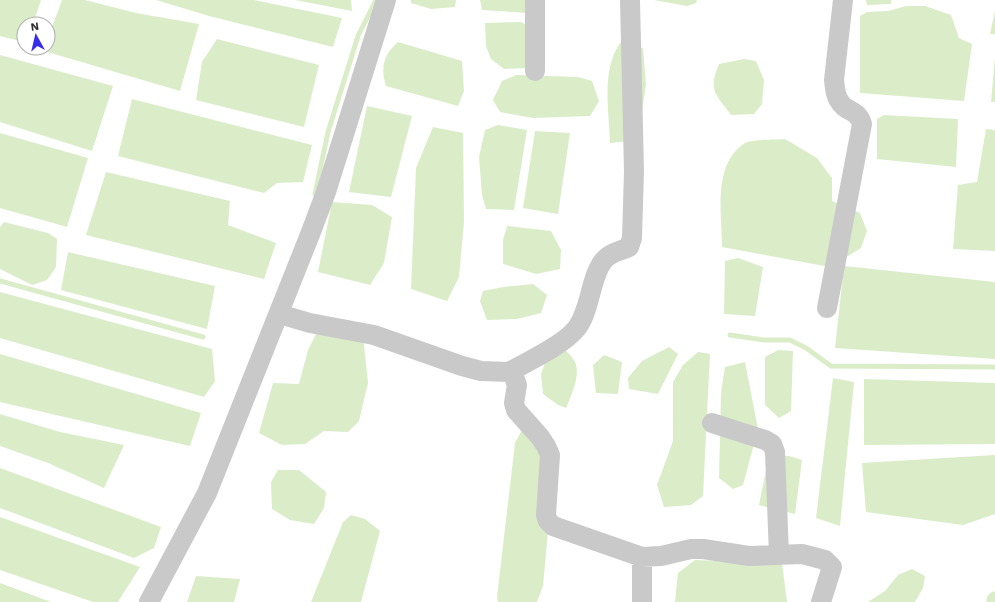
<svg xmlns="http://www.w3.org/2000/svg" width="995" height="602" font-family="'Work Sans',sans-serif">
<rect width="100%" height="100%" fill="#fff"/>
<path fill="#daedc8" d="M0 0H41L33 24H24V42L0 36Z
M62 0H85L136 13 199 24 180 91 44 51V48H48V38Z
M156 0H254L342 18 333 47 209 16Z
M295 0H351L352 11Z
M411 0H456L455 7 431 9 411 3Z
M480 0H535L527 13 482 10Z
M654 0H697L696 3 687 6Z
M866 0H891V4L867 5Z
M906 6H925L951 15 959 38 972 44 964 101 860 93V16L867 12 888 11Z
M995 11V34H990Z
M521 22 537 31 531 68 504 69 491 59 486 46 485 23Z
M217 39 319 65 304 127 196 100 202 62Z
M398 42 462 61 464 91 458 106 386 86C380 67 384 54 398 42Z
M620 43H637L643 49 646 85 639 130 629 141 610 143C609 110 601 71 620 43Z
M0 55 113 86 92 151 0 122Z
M995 57V102H991Z
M744 59 756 61 764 80 762 104 754 114 731 115C715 93 708 91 719 64Z
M516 75 578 77 592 81 599 101 590 116 533 118 500 112 493 100 502 81Z
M132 99 312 145 303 182 277 183 264 193 118 156Z
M367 106 412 116 391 197 349 192Z
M884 115 958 119 956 167 877 159V119Z
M498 125 527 130 514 210 486 209 482 195 479 157 485 130Z
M433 127 463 133 464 222 459 277 447 301 411 289 416 168Z
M986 129 995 130V251L953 249 958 185 977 182Z
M535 131 570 133 558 214 523 208Z
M0 133 88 158 67 227 0 208Z
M785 139 817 158 832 178V201L860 213 867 231 861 248 830 267 722 247C722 215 712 164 745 143 752 139 776 140 785 139Z
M106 172 230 201 228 225 276 243 264 279 86 235Z
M332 202 372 205 392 217 384 263 370 285 318 272Z
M4 222 48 233 57 239 56 267 47 280 32 285 0 269V227Z
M507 226 551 231 561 250 560 269 536 274 503 264V240Z
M68 252 215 286 207 329 61 290Z
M738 258 763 267 755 316 724 314 725 261Z
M844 266 995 282V359L835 348Z
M533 284 547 295 541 313 517 319 487 320 480 301 483 291 503 287Z
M0 292 212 349 215 381 204 397 0 338Z
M317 332 363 335 368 383 359 421 348 432 324 431 305 444 282 445 259 433 273 383 299 384 308 350Z
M669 347 678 354 658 394 629 389 628 378 642 361Z
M564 349C568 353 573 357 575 362 581 375 571 396 566 408L558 405 543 394 541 374 549 351Z
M778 350 793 351 791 411 779 418 765 405V357Z
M698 352 710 354 703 496 691 505 664 507 657 485 673 441V382L683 365Z
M0 354 201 413 190 446 0 402Z
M604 355 622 362 618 394 596 393 593 365Z
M745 362 758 429 743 485 733 489 719 478 721 392 725 367Z
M833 378 854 382 840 526 816 518Z
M864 379 995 383V444L864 445Z
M0 414 60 432 124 445 104 488 48 463 0 446Z
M536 425 556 444 543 586 537 602H498L497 597 515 443 524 426Z
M769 455 789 456 802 460 795 514 759 505Z
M995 455V514L963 525 866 512 862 463Z
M0 468 161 527 154 548 134 558 0 508Z
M278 470H299L326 492 324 508 314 524 290 520 272 509 271 482Z
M351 515 365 519 380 531 361 602H311L343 522Z
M0 517 140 567 118 602H93L0 570Z
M695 560 782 563 787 602H675L678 573Z
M912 569 925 576 923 588 915 602H868L885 591 898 575Z
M196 576 240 579 234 602H187Z
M0 583 51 602H0Z"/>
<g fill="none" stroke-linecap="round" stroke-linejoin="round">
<path stroke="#daedc8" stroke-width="5" d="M315 194 328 132 358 36 376 0
M0 281 203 337
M730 335 764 340H790L806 348 831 366 995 367"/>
<path stroke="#daedc8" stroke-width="17" d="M995 602V600"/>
<path stroke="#c9c9c9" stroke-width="20" d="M535 71V0
M827 308 862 124C857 108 846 113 840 102 835 96 835 87 834 80L843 0
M279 314 310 323 374 335 462 366 481 371 509 372 514 377 517 385 514 403 516 410 540 437 546 446 550 455 546 515 548 521 553 526 642 557 661 556 691 549H703L749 556 802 554 825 560 832 567 821 602
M509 372C527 362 563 345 576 329 591 311 590 275 605 259 611 252 621 251 629 247L632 238 634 171 630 0
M712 423 765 440 772 444 775 452 779 555
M149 602 207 493 311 232 326 192 386 0
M642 602V557"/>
</g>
<g transform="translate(36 36) rotate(352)"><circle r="19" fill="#ffffff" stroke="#acacac"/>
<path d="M0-3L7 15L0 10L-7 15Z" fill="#372dea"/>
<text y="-6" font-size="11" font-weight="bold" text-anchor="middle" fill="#2f2f2f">N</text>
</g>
</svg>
